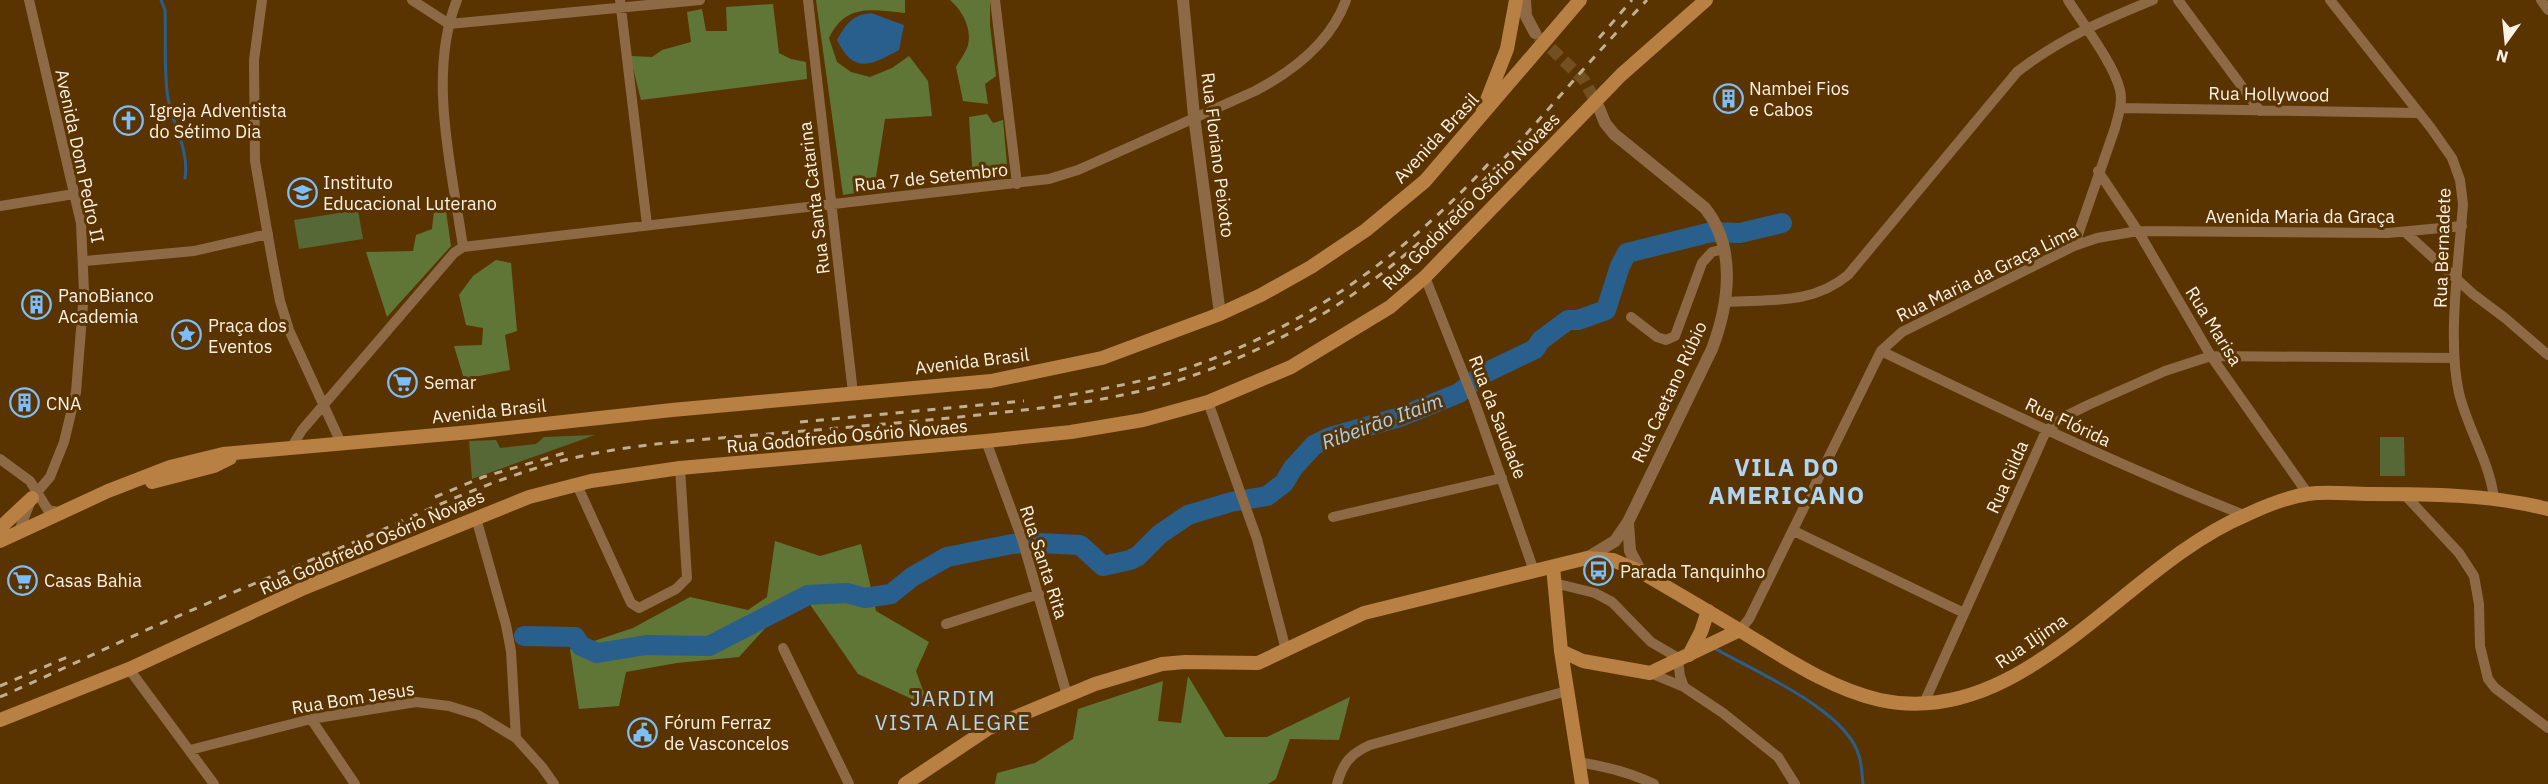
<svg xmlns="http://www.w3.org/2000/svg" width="2548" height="784" font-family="'IBM Plex Sans',sans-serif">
<rect width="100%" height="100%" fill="#5a3400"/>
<path fill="#556836" d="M358 210 363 239 299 249 294 220Z
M595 435 472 479 469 441 496 440 500 448 536 444 544 437Z
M2380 437H2404L2405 476H2380Z"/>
<path fill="#5f7637" d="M816 0H905V13C872 10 846 3 829 38L837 62 851 72 870 77 892 68 909 56 928 81 932 116 885 119 874 190 843 195Z
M950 0H990V25L996 76 985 84 988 104 963 101 956 67C960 60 966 52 968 45 972 28 962 10 950 0Z
M773 4 779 53 791 59 806 62 807 79 641 100 630 56 652 57 662 50 691 42 687 12 702 9 706 31H727L726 7Z
M987 114 993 123 1003 120 1008 176 973 180 969 117Z
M434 211H446L451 246 387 317 366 252 413 251 416 235 432 229Z
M496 260 511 263 517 331 505 335 510 370 464 379 454 346 482 345 483 328 466 325 459 295 473 276Z
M775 541 820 556 861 544 876 611 929 642 916 671 929 707 858 674 809 603 770 623 739 657 677 663 626 672 619 706 579 709 570 649 633 628 690 597 748 610 767 597Z
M1188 676 1225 737H1267L1350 697 1339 740 1290 739 1276 779 1268 784H995L997 773 1035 763 1073 739 1078 709 1163 681 1158 721 1181 723Z"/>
<path fill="#285f8d" d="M871 13 904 25 899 50C871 65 854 75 837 40 846 24 852 15 871 13Z"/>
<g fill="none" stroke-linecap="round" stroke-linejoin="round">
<path stroke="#285f8d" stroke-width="3" d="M161 0 165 10C166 37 164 64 167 91 169 120 190 147 185 178
M1714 648C1754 671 1847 710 1859 756 1862 765 1862 775 1863 784"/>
<path stroke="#285f8d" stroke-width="20" d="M524 636 575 637 581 646 597 653 646 645 709 646 808 595 847 593 865 598 891 594 912 577 947 557 1012 544 1038 543 1080 545 1103 566 1130 560 1138 556 1160 534 1188 515 1231 502 1267 496 1284 483 1293 468 1314 445 1330 437 1400 417 1459 393 1483 374 1535 349 1541 340 1568 320H1578L1606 310 1620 266 1627 253 1712 232 1740 233 1782 223"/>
<path stroke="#735022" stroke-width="12" stroke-dasharray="12 6" stroke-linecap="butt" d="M1538 36 1584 80 1599 108"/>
<path stroke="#8d6a45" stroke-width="10" d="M262 0 254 60 255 161 272 259 280 301 289 330 341 443
M412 0 449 24
M457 0C427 74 452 170 463 247
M620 0 647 225
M808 0 853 393
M995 0 1017 184
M2068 0C2083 24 2114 64 2120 90 2123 103 2118 116 2115 128L2074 246
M2178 0 2260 111
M2330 0 2431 128 2452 158 2460 180 2463 204C2459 259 2447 340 2459 393 2468 430 2489 460 2494 498
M2541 0 2548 10
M449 24 700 0
M2121 108 2417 113
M2098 171 2138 231 2211 356 2308 494
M0 206 74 194
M2405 232 2473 294 2505 318 2548 355
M85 261 194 251 268 234
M1425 277 1475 403 1534 571
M1726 302C1770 299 1812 305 1848 275L2017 72C2061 38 2102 21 2153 0
M1631 317 1657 337 1666 340 1675 336 1702 263 1712 252 1724 249
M1881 351C2001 409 2120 466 2244 515
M1208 402 1257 539 1286 650
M986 441 1022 539 1067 695
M291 448 302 430 454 253 463 247 1049 179 1078 170 1255 91C1293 71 1331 42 1346 0
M0 459 30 481 48 510 62 513
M577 485 631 603 639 608 676 589 687 578 680 468
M2404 494 2459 553 2474 576 2479 604 2480 646 2488 679 2495 688 2548 728
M1333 517 1502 478
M476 518 506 625 511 651 516 738 542 767 554 784
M1794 531 1964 613
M18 533 32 498 50 477 64 442 76 392 84 292 81 223 29 0
M1554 583 1595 593 1612 602 1651 642 1675 656 1678 660 1680 676 1684 687
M946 624 1039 594
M1740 630 1749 619 1881 351 1902 332 2074 246 2097 238 2138 231 2388 233 2462 226
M783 648 849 784
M129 669 214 784
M1650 673 1684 687 1723 713 1778 757 1795 784
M1924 703 2046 431 2064 417 2088 405 2165 371 2211 356 2454 358
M311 719 355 784
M190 750 311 719 416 702 449 706 478 715 516 738
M1577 762C1605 766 1629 772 1654 784
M1337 784C1343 763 1350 754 1370 745L1567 691"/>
<path stroke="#8d6a45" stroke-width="12" d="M1183 0 1194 116 1220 314
M1525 0 1526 16 1535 33
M1628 523 1630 551 1641 572
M1587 558 1615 541 1628 522 1712 349C1729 304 1737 248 1705 208L1614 134 1605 123 1599 108"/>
<path stroke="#b88043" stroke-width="14" d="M1483 110 1507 49 1516 0
M152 482 214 466 230 458
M0 528 32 498
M0 541 108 491 170 467 223 454 471 432 672 410 991 381 1102 358 1220 314 1261 295 1311 267 1366 230 1425 181 1580 0
M1553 567 1561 651 1582 784
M1561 651 1583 661 1650 673 1740 630
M1689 655 1701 632 1708 611
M0 720 129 669 304 588 529 497 591 481 680 468 986 441 1071 432 1143 420 1208 402 1291 367 1390 307 1425 277 1621 75 1706 0
M905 784 989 728 1095 684 1162 664 1185 662 1258 663 1364 613 1587 558 1613 560 1641 572C1677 593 1713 614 1749 636 1790 661 1832 689 1880 700 2024 731 2125 565 2246 515 2265 506 2287 497 2308 494 2327 491 2349 494 2368 494 2428 494 2489 494 2548 509"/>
<path stroke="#c3ae94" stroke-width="3" stroke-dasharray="8 8" stroke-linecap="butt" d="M1599 38 1632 0
M1054 398C1102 389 1150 381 1196 365 1309 325 1410 250 1490 162
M800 422 1024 401
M435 497 483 477 568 452
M0 686 72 655
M0 697C57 672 112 645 169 620 231 593 294 567 357 541 427 510 498 476 573 458 633 444 696 440 757 435 828 429 899 423 969 416 1031 409 1092 404 1152 388 1238 365 1321 322 1390 267 1488 189 1561 89 1647 0"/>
</g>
<defs>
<symbol id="building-ring" viewBox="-11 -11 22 22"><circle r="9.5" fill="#5a3400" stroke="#7cbef9" stroke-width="1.5"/><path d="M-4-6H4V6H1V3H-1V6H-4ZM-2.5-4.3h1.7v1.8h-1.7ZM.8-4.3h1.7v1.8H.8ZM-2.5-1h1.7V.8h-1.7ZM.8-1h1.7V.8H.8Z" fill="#7cbef9"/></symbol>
<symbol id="church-ring" viewBox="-11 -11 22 22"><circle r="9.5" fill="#5a3400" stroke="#7cbef9" stroke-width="1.5"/><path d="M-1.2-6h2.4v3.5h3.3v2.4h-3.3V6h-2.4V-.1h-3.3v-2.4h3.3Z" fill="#7cbef9"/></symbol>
<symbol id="school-ring" viewBox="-11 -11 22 22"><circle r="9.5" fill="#5a3400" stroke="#7cbef9" stroke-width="1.5"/><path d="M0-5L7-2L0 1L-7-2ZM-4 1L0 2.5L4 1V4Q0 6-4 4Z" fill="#7cbef9"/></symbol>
<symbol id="sight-ring" viewBox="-11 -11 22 22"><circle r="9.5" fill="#5a3400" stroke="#7cbef9" stroke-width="1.5"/><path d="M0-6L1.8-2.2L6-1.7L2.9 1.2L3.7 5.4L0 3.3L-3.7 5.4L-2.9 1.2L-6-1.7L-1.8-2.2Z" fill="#7cbef9"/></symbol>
<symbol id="supermarket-ring" viewBox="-11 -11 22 22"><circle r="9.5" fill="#5a3400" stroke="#7cbef9" stroke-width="1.5"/><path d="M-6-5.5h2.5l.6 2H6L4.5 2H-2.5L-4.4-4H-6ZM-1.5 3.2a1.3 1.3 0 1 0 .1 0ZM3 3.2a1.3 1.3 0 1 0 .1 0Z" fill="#7cbef9"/></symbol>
<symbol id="bus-ring" viewBox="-11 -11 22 22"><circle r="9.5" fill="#5a3400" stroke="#7cbef9" stroke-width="1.5"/><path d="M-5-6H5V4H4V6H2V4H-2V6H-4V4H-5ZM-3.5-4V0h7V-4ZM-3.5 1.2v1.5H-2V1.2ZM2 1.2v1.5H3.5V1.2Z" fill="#7cbef9"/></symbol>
<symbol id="civic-ring" viewBox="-11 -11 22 22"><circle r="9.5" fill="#5a3400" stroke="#7cbef9" stroke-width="1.5"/><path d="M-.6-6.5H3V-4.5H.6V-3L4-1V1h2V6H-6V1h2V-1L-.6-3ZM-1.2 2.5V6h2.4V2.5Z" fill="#7cbef9"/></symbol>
</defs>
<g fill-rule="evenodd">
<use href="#building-ring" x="1712" y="82" width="33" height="33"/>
<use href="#church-ring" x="112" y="104" width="33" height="33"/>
<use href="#school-ring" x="286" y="176" width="33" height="33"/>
<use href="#building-ring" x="20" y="288" width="33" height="33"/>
<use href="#sight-ring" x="170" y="318" width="33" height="33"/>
<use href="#supermarket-ring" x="386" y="366" width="33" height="33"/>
<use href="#building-ring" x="8" y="386" width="33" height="33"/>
<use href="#bus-ring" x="1582" y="554" width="33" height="33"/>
<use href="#supermarket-ring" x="6" y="564" width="33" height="33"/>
<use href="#civic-ring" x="626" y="716" width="33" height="33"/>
</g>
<g text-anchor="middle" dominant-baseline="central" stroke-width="6" stroke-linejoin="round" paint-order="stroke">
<g font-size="18" fill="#fef2e6" stroke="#5a3400" text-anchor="start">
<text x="1749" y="88">Nambei Fios<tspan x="1749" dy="21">e Cabos</tspan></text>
<text x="149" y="110">Igreja Adventista<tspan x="149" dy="21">do Sétimo Dia</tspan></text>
<text x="323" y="182">Instituto<tspan x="323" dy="21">Educacional Luterano</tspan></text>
<text x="58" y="295">PanoBianco<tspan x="58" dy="21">Academia</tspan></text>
<text x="208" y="325">Praça dos<tspan x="208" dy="21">Eventos</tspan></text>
<text x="424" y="382">Semar</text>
<text x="46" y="403">CNA</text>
<text x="1620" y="571">Parada Tanquinho</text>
<text x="44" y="580">Casas Bahia</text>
<text x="664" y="722">Fórum Ferraz<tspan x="664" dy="21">de Vasconcelos</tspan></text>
</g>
<g font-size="18" fill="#fef2e6" stroke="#5a3400">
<text transform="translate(2269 94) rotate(1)">Rua Hollywood</text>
<text transform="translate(1436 138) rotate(-47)">Avenida Brasil</text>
<text transform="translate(1218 155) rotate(83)">Rua Floriano Peixoto</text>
<text transform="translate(80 156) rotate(78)">Avenida Dom Pedro II</text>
<text transform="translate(931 177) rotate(-6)">Rua 7 de Setembro</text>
<text transform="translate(814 198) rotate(-97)">Rua Santa Catarina</text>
<text transform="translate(1471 201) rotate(-45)">Rua Godofredo Osório Novaes</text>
<text x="2300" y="216">Avenida Maria da Graça</text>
<text transform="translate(2442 248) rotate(-88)">Rua Bernadete</text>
<text transform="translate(1987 273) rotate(-26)">Rua Maria da Graça Lima</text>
<text transform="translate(2214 326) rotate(58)">Rua Marisa</text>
<text transform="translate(972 361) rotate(-7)">Avenida Brasil</text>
<text transform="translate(1669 392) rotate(-65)">Rua Caetano Rúbio</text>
<text transform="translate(489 411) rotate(-6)">Avenida Brasil</text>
<text transform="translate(1498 417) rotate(69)">Rua da Saudade</text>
<text transform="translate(2068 422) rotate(25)">Rua Flórida</text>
<text transform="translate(847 436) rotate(-5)">Rua Godofredo Osório Novaes</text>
<text transform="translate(2007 477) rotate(-66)">Rua Gilda</text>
<text transform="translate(372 542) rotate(-23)">Rua Godofredo Osório Novaes</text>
<text transform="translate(1044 562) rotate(72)">Rua Santa Rita</text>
<text transform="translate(2031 641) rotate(-34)">Rua Iljima</text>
<text transform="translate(353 698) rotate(-9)">Rua Bom Jesus</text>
</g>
<g font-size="20" font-style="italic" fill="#a5d2fb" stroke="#5a3400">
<text transform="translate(1382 421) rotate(-20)">Ribeirão Itaim</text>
</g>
<g font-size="21" letter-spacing="1.5" fill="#b0d4f5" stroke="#5a3400">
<text x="953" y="698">JARDIM<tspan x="953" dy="24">VISTA ALEGRE</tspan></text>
</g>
<g font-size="24" font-weight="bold" letter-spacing="1.5" fill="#b0d4f5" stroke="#5a3400">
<text x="1787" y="467">VILA DO<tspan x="1787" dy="28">AMERICANO</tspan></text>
</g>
</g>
<g transform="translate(2506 42) rotate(195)" stroke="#5a3400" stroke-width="4.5" paint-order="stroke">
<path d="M0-4.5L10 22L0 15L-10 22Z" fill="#fef2e6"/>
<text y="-9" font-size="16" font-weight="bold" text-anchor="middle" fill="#fef2e6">N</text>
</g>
</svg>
